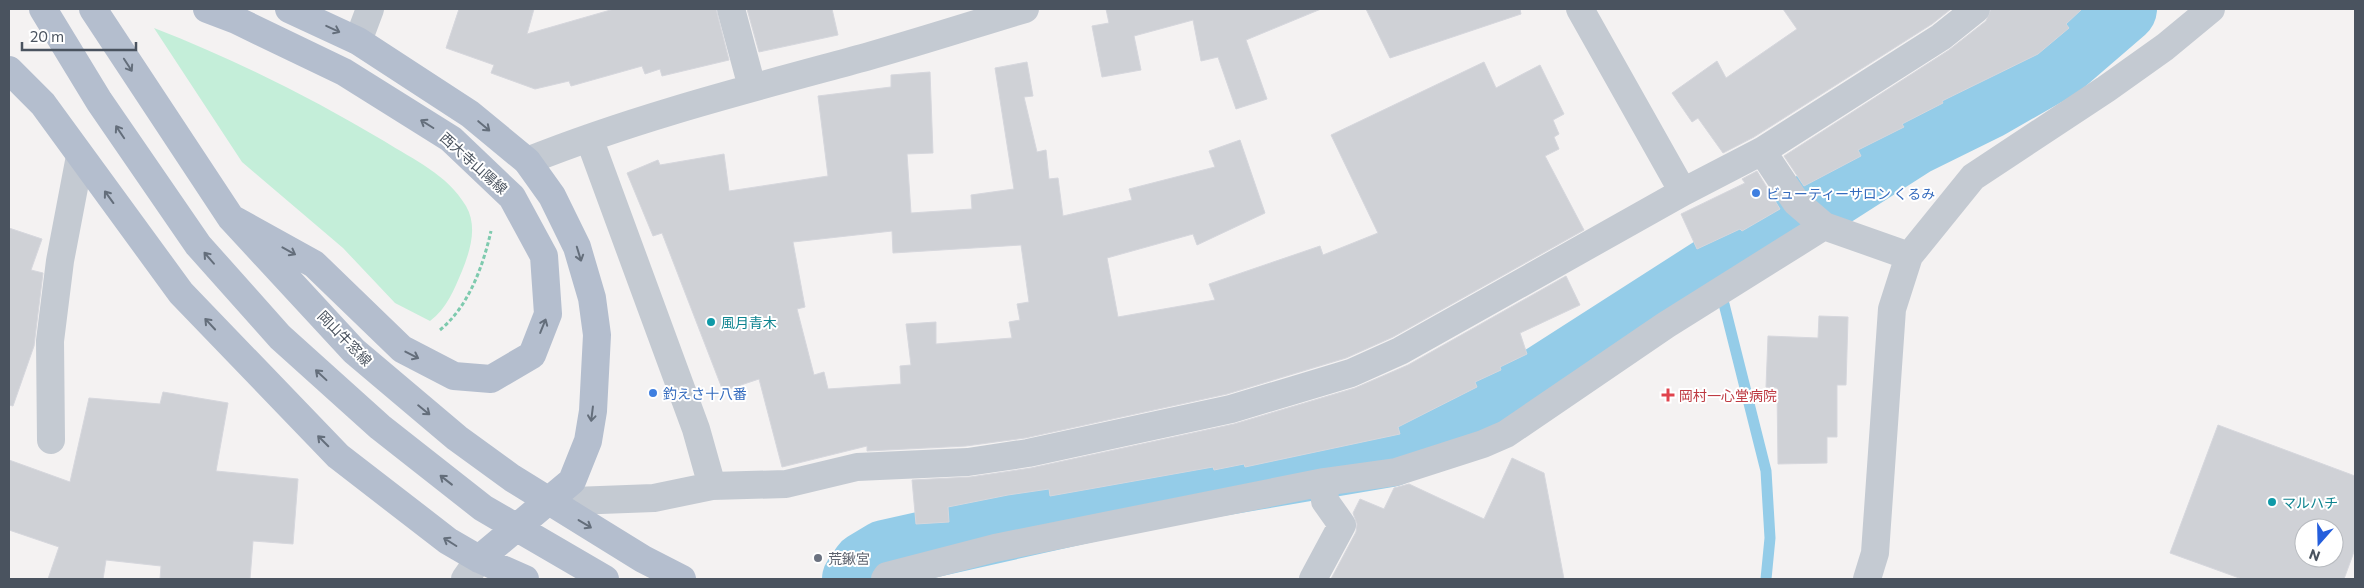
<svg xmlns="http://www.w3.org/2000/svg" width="2364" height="588" font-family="Commissioner,'Noto Sans JP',sans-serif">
<rect width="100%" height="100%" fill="#f4f2f2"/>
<path fill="#c4eed9" d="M154 28C234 59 310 97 384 141 414 160 447 174 466 206 478 227 470 251 462 271 454 290 447 308 430 321L395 303 343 248 242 162Z"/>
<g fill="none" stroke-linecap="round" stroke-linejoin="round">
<path stroke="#94cce8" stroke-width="11" d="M1710 272 1715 282
M1724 304 1766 471 1770 538 1766 579"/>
<path stroke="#94cce8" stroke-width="68" d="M856 579 865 566 885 554 1156 493 1390 453 1524 391 1913 142 1988 105 2058 65 2123 9"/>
</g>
<path fill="#cfd1d6" stroke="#d6d7dd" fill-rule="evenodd" d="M459 9H534L527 34 614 9H716L729 60 662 76 660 69 645 74 642 66 571 86 569 81 535 89 491 73 494 65 446 48Z
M747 9H832L838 35 759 52Z
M1106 9H1321L1246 40 1267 99 1236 109 1218 57 1201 61 1193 20 1134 36 1141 70 1102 77 1092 26 1109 23Z
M1366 9H1520L1521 14 1390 58Z
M1783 9H1951L1932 24 1754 137 1723 153 1698 118 1692 122 1672 93 1717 61 1726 78 1797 29Z
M1991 9H2082L2066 24 2069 28 2038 54 1942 101 1943 103 1902 124 1904 127 1858 150 1861 156 1804 186 1784 156 1949 50 1986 21Z
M1027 62 1033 96 1024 97 1037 152 1046 150 1049 179 1058 178 1063 216 1132 200 1129 189 1215 167 1209 151 1240 140 1265 213 1197 245 1193 234 1107 258 1118 317 1215 300 1209 284 1320 246 1323 255 1378 233 1331 135 1484 62 1496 88 1540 65 1564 114 1553 120 1559 134 1554 137 1559 149 1545 156 1584 230 1393 337 1346 358 1227 394 1025 438 966 446 867 451V446L782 467 759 379 723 391 662 233 653 236 627 173 658 160 660 165 724 154 729 191 828 176 818 96 891 87V75L930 72 933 153 907 154 911 213 972 209 971 195 1014 189 995 68ZM892 231 893 253 1021 245 1029 302 1017 304 1020 320 1009 322 1012 338 936 344V322L906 324 911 365 900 366 901 384 828 389 824 372 814 375 797 309 805 307 793 242Z
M1757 171 1780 209 1742 231 1740 229 1697 249 1681 214 1745 183 1742 179Z
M9 228 42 239 31 270 43 273 34 346 13 406 9 405Z
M1566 276 1580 305 1520 333 1527 354 1500 367 1501 370 1475 382 1477 387 1398 427 1400 434 1245 467 1244 464 1214 470 1213 467 1050 496 1049 489 1008 495 948 507 949 522 916 524 912 480 970 477 1031 468 1234 424 1355 388 1408 365Z
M1819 316 1848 317 1846 385H1837V437H1827V463L1778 464 1777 388 1766 387 1768 336 1818 338Z
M163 392 228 403 216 471 298 479 293 544 253 541 250 579H160L161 566 106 560 103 579H48L59 547 9 530V460L70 482 89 398 160 404Z
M2218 425 2355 476V549L2344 579H2242L2170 553ZM2304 528H2334V558H2304Z
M1512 458 1544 473 1564 579H1331L1356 532 1357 524 1353 513 1360 499 1384 509 1394 488 1409 484 1484 519Z"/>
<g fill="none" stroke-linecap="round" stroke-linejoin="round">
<path stroke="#7ecaae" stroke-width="3" stroke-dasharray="4 2.5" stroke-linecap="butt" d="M440 330C469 306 483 266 491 231"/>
<path stroke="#c4cad2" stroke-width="28" d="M731 9 752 87
M1580 9 1683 192
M358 41 370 9
M589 138 696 429 712 486
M1762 151 1796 202 1824 226 1909 256
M527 161C637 117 752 88 866 57 919 42 972 25 1025 9
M51 440 50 341 60 261 80 156
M547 502 654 498 712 486 786 484 857 467 968 462 1028 453 1231 409 1351 373 1400 351 1683 192 1762 151 1941 37 1976 9
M465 579 479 559
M885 579 887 576 995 548 1324 482 1396 472 1483 444 1506 434 1666 325 1824 226
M1313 579 1342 525 1325 501 1324 482
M1867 579 1875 553 1892 309 1909 256 1973 177 2106 89 2165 47 2211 9"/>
<path stroke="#b4bece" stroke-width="28" d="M43 9 99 101 198 245 280 337 380 427 483 508 605 579
M93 9 231 218 354 351 457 438 512 478 643 559 682 579
M207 9 236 20 344 72 451 139 512 197 544 256 548 314 532 355 491 379 454 376 402 349 314 264 231 218
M289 9 358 41 470 114 527 161 552 196 577 247 592 298 597 335 593 411 588 441 572 481 479 559
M9 70 43 104 181 293 338 456 448 541 479 559 525 579"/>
</g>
<defs><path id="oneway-shaft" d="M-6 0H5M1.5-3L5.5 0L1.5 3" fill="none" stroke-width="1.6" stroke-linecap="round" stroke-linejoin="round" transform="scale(1.25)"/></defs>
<g stroke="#646e7b">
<use href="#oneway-shaft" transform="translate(333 29) rotate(25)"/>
<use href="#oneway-shaft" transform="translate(128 65) rotate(57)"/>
<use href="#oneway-shaft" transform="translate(427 124) rotate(-148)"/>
<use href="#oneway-shaft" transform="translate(484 126) rotate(40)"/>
<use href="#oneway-shaft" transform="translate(120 132) rotate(-124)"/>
<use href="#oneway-shaft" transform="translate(109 197) rotate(-126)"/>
<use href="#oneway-shaft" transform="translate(289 251) rotate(29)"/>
<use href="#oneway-shaft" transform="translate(579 254) rotate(73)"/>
<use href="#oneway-shaft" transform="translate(209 258) rotate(-131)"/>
<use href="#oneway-shaft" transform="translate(210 324) rotate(-133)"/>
<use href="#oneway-shaft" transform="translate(543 326) rotate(-68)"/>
<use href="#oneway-shaft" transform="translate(412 355) rotate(27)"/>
<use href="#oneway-shaft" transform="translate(321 375) rotate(-137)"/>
<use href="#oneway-shaft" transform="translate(424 410) rotate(39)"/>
<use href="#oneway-shaft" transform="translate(592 414) rotate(97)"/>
<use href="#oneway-shaft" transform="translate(323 441) rotate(-135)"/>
<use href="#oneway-shaft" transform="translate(446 480) rotate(-142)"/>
<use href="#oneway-shaft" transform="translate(585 524) rotate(31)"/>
<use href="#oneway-shaft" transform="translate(450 542) rotate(-148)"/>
</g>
<g fill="#3f7fe0" stroke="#fff" stroke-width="2">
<circle cx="1756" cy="193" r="5"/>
<circle cx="653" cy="393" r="5"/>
</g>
<g fill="#0f9aa8" stroke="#fff" stroke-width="2">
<circle cx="711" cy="322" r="5"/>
<circle cx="2272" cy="502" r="5"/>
</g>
<path fill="#e0444e" stroke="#fff" stroke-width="2" d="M1665.5 387.5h5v5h5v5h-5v5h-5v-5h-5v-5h5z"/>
<circle fill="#6b7280" stroke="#fff" stroke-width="2" cx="818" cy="558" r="5"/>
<g text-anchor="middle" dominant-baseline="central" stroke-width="4" stroke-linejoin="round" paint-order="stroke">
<g font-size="14" fill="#4a535f" stroke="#fff">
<text transform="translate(474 163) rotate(42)">西大寺山陽線</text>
<text transform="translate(345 338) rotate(46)">岡山牛窓線</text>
</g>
<g font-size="14" fill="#366cbe" stroke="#fff" text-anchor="start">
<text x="1766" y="193">ビューティーサロン くるみ</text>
<text x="663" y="393">釣えさ十八番</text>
</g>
<g font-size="14" fill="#0d838f" stroke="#fff" text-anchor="start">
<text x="721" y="322">風月青木</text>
<text x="2282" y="502">マルハチ</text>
</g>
<g font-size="14" fill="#be3a42" stroke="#fff" text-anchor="start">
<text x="1679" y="395">岡村一心堂病院</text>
</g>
<g font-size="14" fill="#5b616d" stroke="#fff" text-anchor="start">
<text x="828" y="558">荒鍬宮</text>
</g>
</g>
<rect width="2364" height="588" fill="none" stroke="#4a535f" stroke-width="20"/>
<g transform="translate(2319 543) rotate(200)"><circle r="24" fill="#ffffff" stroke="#b7babf"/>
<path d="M0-4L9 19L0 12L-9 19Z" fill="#245edc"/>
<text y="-8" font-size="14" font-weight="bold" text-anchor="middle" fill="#4a535f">N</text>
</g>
<path d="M22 42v8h114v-8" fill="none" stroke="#4a535f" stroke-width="2.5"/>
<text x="30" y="42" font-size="15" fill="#4a535f" stroke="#ffffff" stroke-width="4" paint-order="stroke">20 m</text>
</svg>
